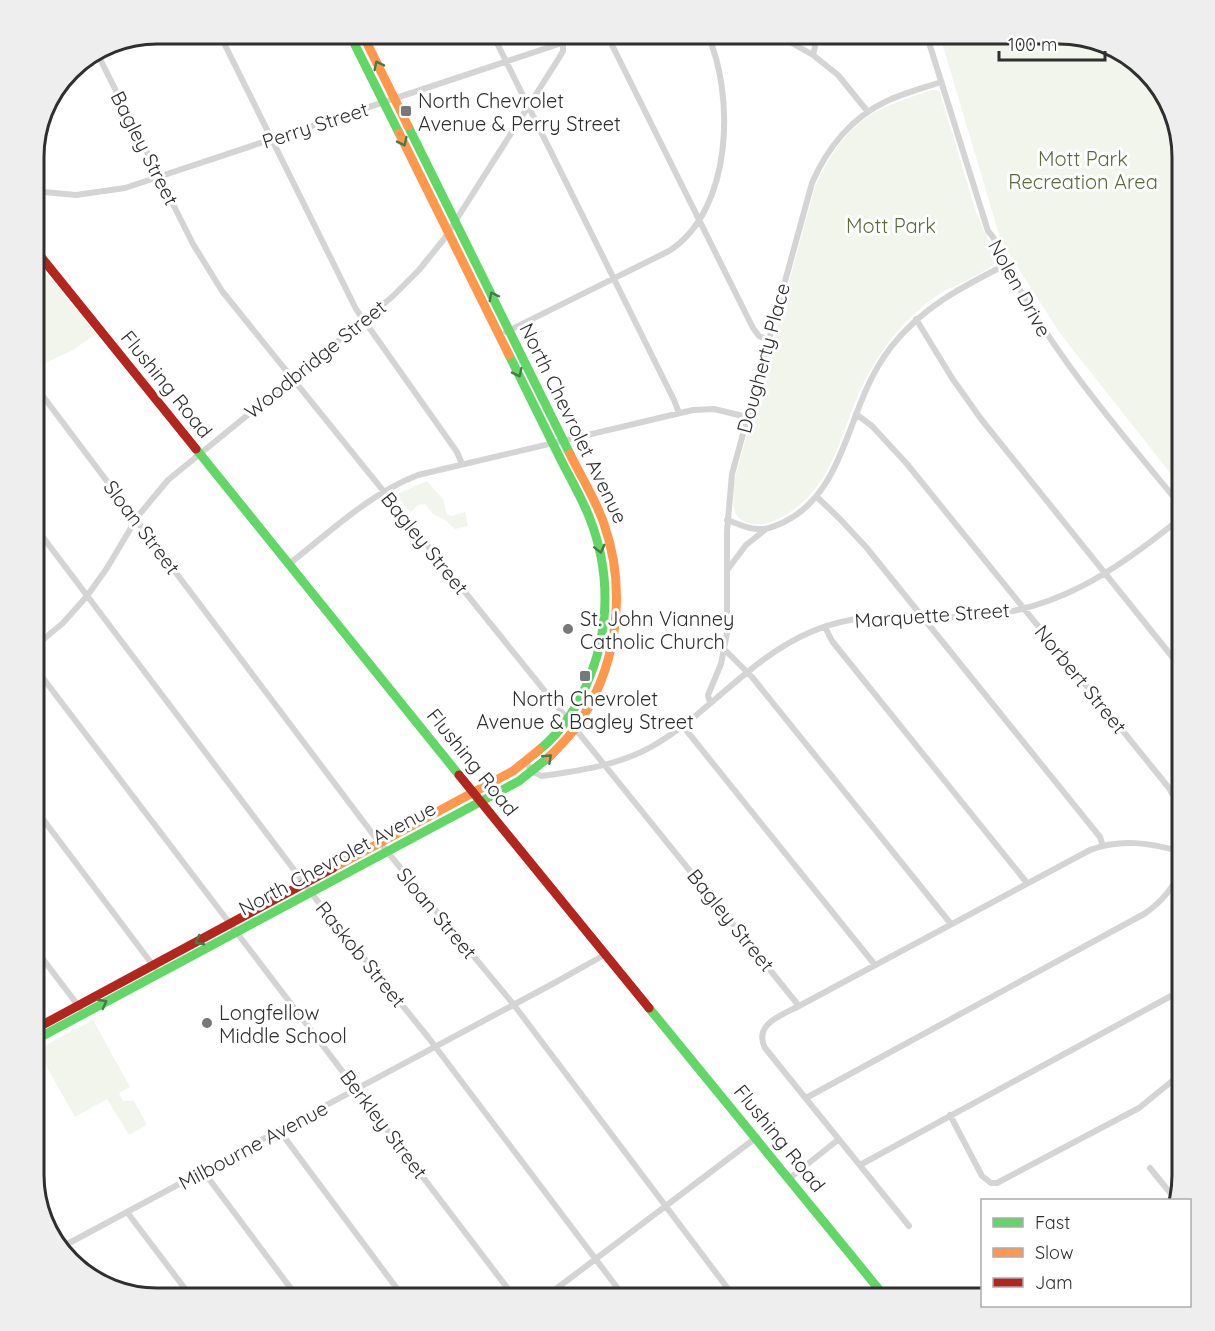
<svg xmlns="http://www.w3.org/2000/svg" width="1215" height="1331" font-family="Quicksand,sans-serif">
<rect width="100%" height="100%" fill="#fff"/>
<path fill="#f2f5ec" d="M939 33H1066L1104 43 1162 98 1182 156V488L1059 332 1001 241Z
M932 90H937L940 93 976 212 997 261C985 274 957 284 941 293 923 304 905 322 891 339 881 352 872 367 864 382 839 433 834 493 776 520 766 525 752 527 742 520 730 513 734 494 734 482L815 187C826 162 841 137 863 120 883 105 909 98 932 90Z
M33 257 96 334 73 350 33 369Z
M427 481 443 499 447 514 451 516 465 512 468 526 455 529 445 520 433 514 425 504 419 505 410 512 398 497 399 493Z
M93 1020 130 1087 119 1093 123 1101H134L147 1125 129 1135 107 1099 75 1117 37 1050Z"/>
<path fill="#daecf1" d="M1104 43 1114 46 1156 81 1162 98Z"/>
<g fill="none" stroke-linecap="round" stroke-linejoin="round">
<path stroke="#d4d4d4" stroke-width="6" d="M219 33 356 309 457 452 462 464
M492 33 674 400 679 413
M606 33 753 328 759 336 768 340
M774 33 813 55
M811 33 815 47 813 55 838 75 868 112
M926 33 988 231 993 237C1039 339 1111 421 1182 507
M96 51 193 244 222 291 799 1006
M33 191 76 195 125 188 592 33
M916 319 952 378 981 419 1182 669
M506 332 669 251C733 210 735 95 707 33
M33 383 375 837 514 1005 735 1298
M856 414 872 426 907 464 1169 788 1182 812
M817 497 839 518 866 547 1100 837 1103 846
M727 520C739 524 749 530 762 529 770 529 777 525 784 522 834 498 845 437 866 390 873 374 881 360 891 347 922 307 962 287 1005 265
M33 524 316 899 428 1037 625 1298
M289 564C330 532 369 494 418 475L693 410 714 409 747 417
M728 569 746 545 766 529
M825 627 832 641 1027 883
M33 648 63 623 87 596 107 568 138 516 168 480 392 297 419 270 444 239 559 58 563 51V43
M725 650 752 677 951 924
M33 665 515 1298
M710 703 708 695 721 664 727 633V531L732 474 812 183C827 148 852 117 887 101 904 93 923 88 941 82
M682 725 875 965
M525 762 535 773 542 776C578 771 619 765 651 747 709 714 750 657 813 631 866 609 910 619 965 617 1054 614 1116 571 1182 517
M33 806 155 968
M33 946 80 1008
M806 1098 1144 914C1162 902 1174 888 1182 867
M950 1115 982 1176 991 1183H997L1139 1108 1182 1073
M279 1130 404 1298
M860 1165 1182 990
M1150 1168 1176 1200
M203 1171 298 1298
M790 1178 839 1139
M127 1212 192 1298
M909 1226 765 1048C753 1024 782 1015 799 1006L1090 850C1121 838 1151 843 1182 852
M58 1249 556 982 606 954
M544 1298 757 1137"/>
<path stroke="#63d668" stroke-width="9" d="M349 33 399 133
M408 126 570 454
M509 355C526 389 543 424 560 458 570 478 582 498 590 519 610 570 610 626 590 676 580 703 562 732 539 750
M196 449 459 775
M649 1008 886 1298
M33 1041 519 781 549 757"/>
<path stroke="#ff974d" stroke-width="9" d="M362 33 408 126
M399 133 509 355
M549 757C558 748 567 739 574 730 617 671 628 593 604 524 596 500 581 477 570 454
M333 868 513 771 539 750"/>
<path stroke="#b3261e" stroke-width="9" d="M33 247 196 449
M459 775 649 1008
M33 1030 333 868"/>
</g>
<defs><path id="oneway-chevron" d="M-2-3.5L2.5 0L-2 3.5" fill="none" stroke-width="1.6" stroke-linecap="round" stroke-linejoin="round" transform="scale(1.5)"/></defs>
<g stroke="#467a49">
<use href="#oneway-chevron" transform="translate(378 65) rotate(-116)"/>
<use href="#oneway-chevron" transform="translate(403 142) rotate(64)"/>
<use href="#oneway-chevron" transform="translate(493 296) rotate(-117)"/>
<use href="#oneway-chevron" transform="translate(518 373) rotate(64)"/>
<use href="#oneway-chevron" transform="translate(600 549) rotate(76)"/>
<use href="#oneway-chevron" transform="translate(548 758) rotate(-43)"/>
<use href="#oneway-chevron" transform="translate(199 941) rotate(152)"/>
<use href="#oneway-chevron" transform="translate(103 1003) rotate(-28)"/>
</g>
<g fill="#787878" stroke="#fff" stroke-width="2">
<rect x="400" y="105" width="12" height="12" rx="3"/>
<circle cx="568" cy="629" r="6"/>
<rect x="579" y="670" width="12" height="12" rx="3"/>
<circle cx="207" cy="1023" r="6"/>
</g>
<g text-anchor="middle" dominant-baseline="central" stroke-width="6" stroke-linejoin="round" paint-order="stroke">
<g font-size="20" fill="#2f2f2f" stroke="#fff" text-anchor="start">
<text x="418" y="100">North Chevrolet<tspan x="418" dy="23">Avenue &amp; Perry Street</tspan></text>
<text x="580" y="618">St. John Vianney<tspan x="580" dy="23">Catholic Church</tspan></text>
<text x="585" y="698" text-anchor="middle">North Chevrolet<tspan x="585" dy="23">Avenue &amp; Bagley Street</tspan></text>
<text x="219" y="1012">Longfellow<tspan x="219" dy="23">Middle School</tspan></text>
</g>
<g font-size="20" fill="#2f2f2f" stroke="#fff">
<text transform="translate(315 125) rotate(-18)">Perry Street</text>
<text transform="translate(145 148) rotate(63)">Bagley Street</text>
<text transform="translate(1020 288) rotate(61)">Nolen Drive</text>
<text transform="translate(763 358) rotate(-75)">Dougherty Place</text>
<text transform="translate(315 359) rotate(-39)">Woodbridge Street</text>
<text transform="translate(167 384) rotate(51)">Flushing Road</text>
<text transform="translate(574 423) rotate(64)">North Chevrolet Avenue</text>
<text transform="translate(142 527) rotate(53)">Sloan Street</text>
<text transform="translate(425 543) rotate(51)">Bagley Street</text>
<text transform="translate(932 615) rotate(-4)">Marquette Street</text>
<text transform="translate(1081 679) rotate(51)">Norbert Street</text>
<text transform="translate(473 762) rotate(51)">Flushing Road</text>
<text transform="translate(337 858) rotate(-28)">North Chevrolet Avenue</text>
<text transform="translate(437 913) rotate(50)">Sloan Street</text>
<text transform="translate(731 920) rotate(51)">Bagley Street</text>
<text transform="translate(361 954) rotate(51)">Raskob Street</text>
<text transform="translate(384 1124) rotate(53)">Berkley Street</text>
<text transform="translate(780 1138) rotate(51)">Flushing Road</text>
<text transform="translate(253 1145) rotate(-28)">Milbourne Avenue</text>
</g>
<g font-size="20" fill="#596a3d" stroke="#fff">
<text x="1083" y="158">Mott Park<tspan x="1083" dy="23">Recreation Area</tspan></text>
<text x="891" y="225">Mott Park</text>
</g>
</g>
<path d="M0 0H1215V1331H0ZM157 44H1059A113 113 0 0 1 1172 157V1175A113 113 0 0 1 1059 1288H157A113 113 0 0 1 44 1175V157A113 113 0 0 1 157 44Z" fill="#eee" fill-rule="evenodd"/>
<path fill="none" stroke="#2f2f2f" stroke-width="3" d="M157 44H1059A113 113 0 0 1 1172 157V1175A113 113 0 0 1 1059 1288H157A113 113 0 0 1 44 1175V157A113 113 0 0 1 157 44Z"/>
<rect x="981" y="1199" width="210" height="108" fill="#ffffff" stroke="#acacac" stroke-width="1.5"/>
<rect x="993" y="1218" width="30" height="9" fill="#63d668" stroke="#acacac" stroke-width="1.5"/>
<text x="1035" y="1229" font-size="18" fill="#2f2f2f">Fast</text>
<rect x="993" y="1248" width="30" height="9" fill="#ff974d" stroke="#acacac" stroke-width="1.5"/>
<text x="1035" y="1259" font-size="18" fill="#2f2f2f">Slow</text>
<rect x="993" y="1278" width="30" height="9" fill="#b3261e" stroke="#acacac" stroke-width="1.5"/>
<text x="1035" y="1289" font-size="18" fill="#2f2f2f">Jam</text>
<path d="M999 51v9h106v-9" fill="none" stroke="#2f2f2f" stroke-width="3"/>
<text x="1008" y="51" font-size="18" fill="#2f2f2f" stroke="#ffffff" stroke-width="4.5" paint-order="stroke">100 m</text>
</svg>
